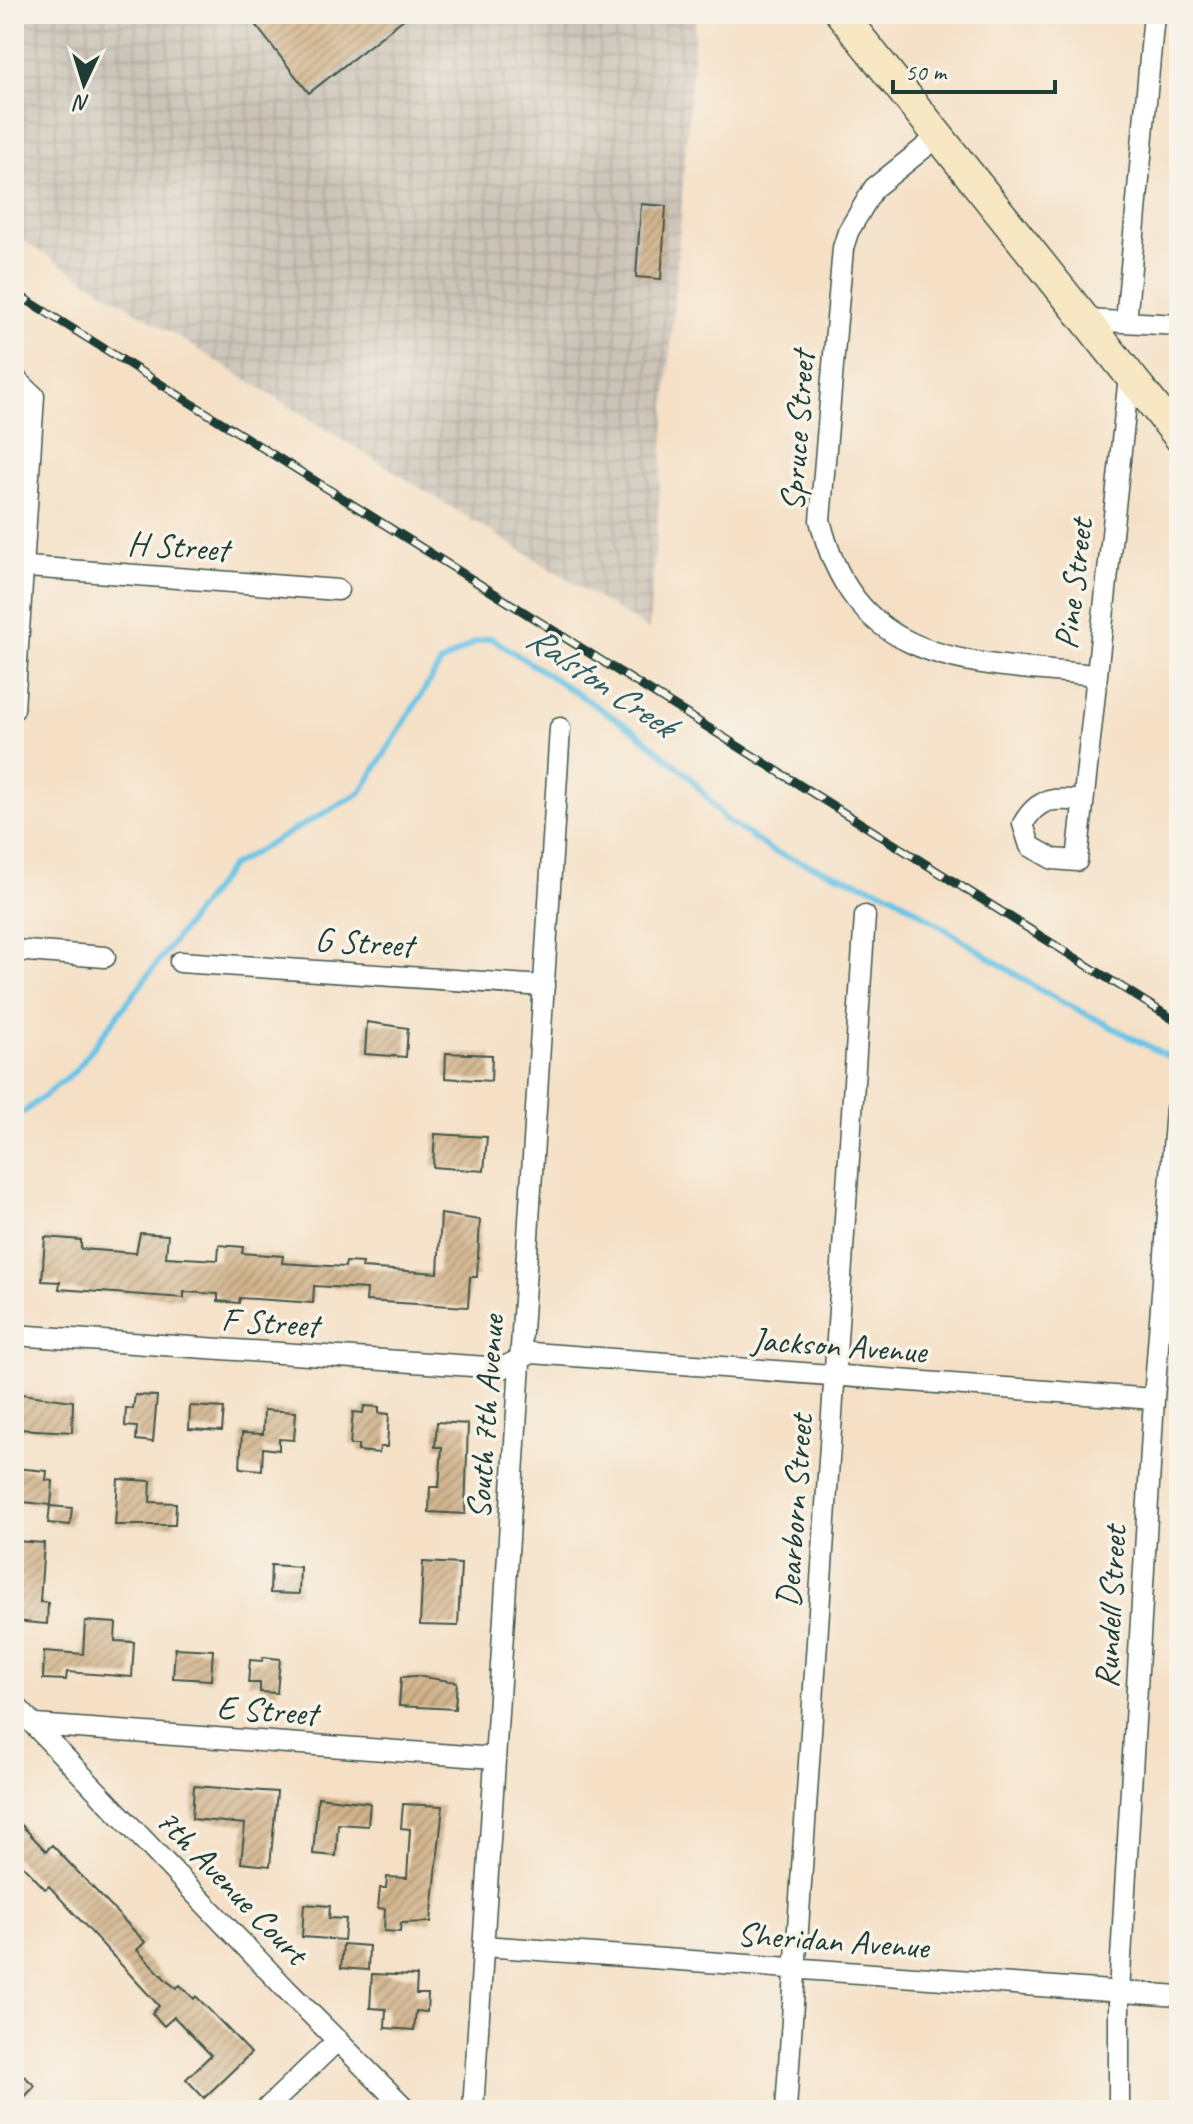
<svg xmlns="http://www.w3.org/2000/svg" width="1193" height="2124" font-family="Caveat,sans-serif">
<defs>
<pattern id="industrial-grid" width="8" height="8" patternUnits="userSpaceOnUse" patternTransform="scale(2)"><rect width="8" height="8" fill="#cbc3b8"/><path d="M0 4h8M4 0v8" fill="none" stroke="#aea89f"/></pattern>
<pattern id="building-hatch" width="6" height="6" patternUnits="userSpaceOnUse" patternTransform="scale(2)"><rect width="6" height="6" fill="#d1b28a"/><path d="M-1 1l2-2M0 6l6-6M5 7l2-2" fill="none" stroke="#a99272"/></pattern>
</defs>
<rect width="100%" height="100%" fill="#f7f3e8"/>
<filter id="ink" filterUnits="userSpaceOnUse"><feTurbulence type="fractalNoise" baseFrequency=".0125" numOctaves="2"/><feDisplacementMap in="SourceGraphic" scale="16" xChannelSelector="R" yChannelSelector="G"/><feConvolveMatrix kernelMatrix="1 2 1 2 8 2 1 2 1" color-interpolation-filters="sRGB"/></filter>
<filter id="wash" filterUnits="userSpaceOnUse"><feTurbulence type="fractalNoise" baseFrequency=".006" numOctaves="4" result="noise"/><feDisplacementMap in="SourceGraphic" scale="32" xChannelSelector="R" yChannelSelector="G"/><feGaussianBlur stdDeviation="1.8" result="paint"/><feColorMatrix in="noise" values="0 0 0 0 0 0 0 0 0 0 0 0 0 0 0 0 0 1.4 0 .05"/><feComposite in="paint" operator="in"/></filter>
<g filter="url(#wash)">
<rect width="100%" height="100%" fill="#f5e0c6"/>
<path fill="url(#industrial-grid)" d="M14 14H696L649 630 14 235Z"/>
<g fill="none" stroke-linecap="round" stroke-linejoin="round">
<path stroke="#68c3e6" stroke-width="6" d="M24 1112 75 1071 231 866 361 792 441 663 475 642 491 638 635 731 689 776 725 819 774 852 891 894 1040 990 1179 1062"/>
</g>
<g id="blocks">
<path fill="url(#building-hatch)" d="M247 14H410L309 93Z
M641 204 666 206 661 279 636 277Z
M367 1022 408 1028 406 1057 365 1054Z
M446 1053 492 1055 491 1081 445 1078Z
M435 1134 487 1137 484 1171 433 1167Z
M441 1214 480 1220 477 1277H470L468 1307 366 1301 367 1289 314 1286 313 1303 240 1298 239 1303 218 1301V1294L184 1292V1298L59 1289 60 1282 42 1281 45 1237 81 1240V1249L136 1253 140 1233 168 1235 166 1257 218 1260 219 1245 243 1247 242 1253 283 1256 282 1263 345 1267 346 1262 363 1263 362 1268 438 1273Z
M14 1393 73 1401 72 1432 18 1429V1423H14Z
M135 1395 157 1396 153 1442 136 1440 137 1427 125 1426 126 1408 133 1409Z
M190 1406 224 1408 222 1431 189 1429Z
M364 1406 379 1407V1413L389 1414 387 1447H380L379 1453 358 1451V1445H350L353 1412 363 1413Z
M264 1410 296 1412 294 1440 279 1439V1450L263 1448 262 1470 240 1468 242 1433 263 1434Z
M437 1422 468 1424 465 1514 429 1512 430 1487H439L442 1447H435Z
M14 1468 47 1471 46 1480 53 1481 51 1505 14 1501Z
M118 1479 151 1481 150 1502 176 1503 175 1525H115Z
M50 1506 72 1508 70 1525 48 1523Z
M14 1541 44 1543 40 1602 48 1603 47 1624 14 1621Z
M423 1562 461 1564 458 1626 420 1625Z
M271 1565 300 1567 299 1594 270 1593Z
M85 1621 116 1623 115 1641 134 1642 132 1677 67 1672 66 1680 43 1679 44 1651 83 1654Z
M175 1648 213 1650 211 1680 173 1678Z
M263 1657 280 1659 277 1693 260 1692V1683H248L250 1660 262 1661Z
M416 1676 457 1682 455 1709 399 1706 401 1677Z
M194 1786 277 1792 270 1866 241 1863 245 1824 192 1819Z
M318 1797 370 1803 368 1826 338 1824 336 1856 313 1854Z
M403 1804 443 1806 431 1922 401 1923 400 1932 384 1931 385 1909 378 1908 380 1888H386L387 1877 407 1878 410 1829 401 1828Z
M14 1817 46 1851 52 1845 145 1942 137 1950 167 1981 176 1988 180 1985 194 1999 196 1996 251 2053 204 2098 186 2079 211 2055 174 2017 164 2026 152 2013 159 2006 49 1886 45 1889 14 1856Z
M304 1904 330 1906 329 1918 346 1919 344 1940 302 1937Z
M343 1944 369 1946 368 1970 341 1968Z
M372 1974 417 1976 416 1994H428L427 2012 416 2011 414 2030 385 2028 386 2009 370 2008Z
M23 2075 35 2086 14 2108V2084Z"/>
</g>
</g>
<g filter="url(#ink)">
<use href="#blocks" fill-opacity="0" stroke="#3f554a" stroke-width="2"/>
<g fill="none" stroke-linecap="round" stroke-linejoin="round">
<defs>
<path id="minor" d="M940 135 874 188 848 232 843 248 820 520C856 669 971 662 1095 675
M1086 320 1179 325
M1126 322 1154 14
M14 377 34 396 14 709
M14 566 338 590
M1082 801C1054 798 1038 797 1023 824L1030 846 1053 859 1077 861 1129 376
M14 950 105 957
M180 962 544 986
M14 1335 502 1368 532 1353 1154 1399
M14 1704 286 1989 407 2110
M35 1725 495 1758
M483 1946 1179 1996
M265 2110 338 2040
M473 2110 560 728
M786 2110 865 916
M1119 2110V1992L1154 1399 1176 1109"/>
<path id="secondary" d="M841 14 1179 437"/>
</defs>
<use href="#minor" stroke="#3f554a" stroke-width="23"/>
<use href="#secondary" stroke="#3f554a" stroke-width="33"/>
<use href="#minor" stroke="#fff" stroke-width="20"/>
<use href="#secondary" stroke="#f7e8c3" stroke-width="30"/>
<defs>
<path id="rail" d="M14 292 1179 1023"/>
</defs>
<use href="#rail" stroke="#1f3d34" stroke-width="9"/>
<use href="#rail" stroke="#f7f3e8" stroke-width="6" stroke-dasharray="18" stroke-linecap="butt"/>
</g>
</g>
<g text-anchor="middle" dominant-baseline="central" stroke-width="7" stroke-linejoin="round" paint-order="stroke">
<g font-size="34" fill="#1f3d34" stroke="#f7f3e8">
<text transform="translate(797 431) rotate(-86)">Spruce Street</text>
<text transform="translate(178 546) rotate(4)">H Street</text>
<text transform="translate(1073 584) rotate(-83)">Pine Street</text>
<text transform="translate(364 942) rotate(4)">G Street</text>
<text transform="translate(270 1322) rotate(4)">F Street</text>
<text transform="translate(839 1345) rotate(4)">Jackson Avenue</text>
<text transform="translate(485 1417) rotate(-86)">South 7th Avenue</text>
<text transform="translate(794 1511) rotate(-86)">Dearborn Street</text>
<text transform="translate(1110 1607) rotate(-87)">Rundell Street</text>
<text transform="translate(267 1710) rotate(4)">E Street</text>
<text transform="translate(232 1886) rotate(46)">7th Avenue Court</text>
<text transform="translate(833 1940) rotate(4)">Sheridan Avenue</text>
</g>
<g font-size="36" font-style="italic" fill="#315e60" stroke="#f7f3e8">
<text transform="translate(601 681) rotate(34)">Ralston Creek</text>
</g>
</g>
<rect width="1193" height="2124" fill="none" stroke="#f7f3e8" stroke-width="48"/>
<g transform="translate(84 84) rotate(184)" stroke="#f7f3e8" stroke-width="6" paint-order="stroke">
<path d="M0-6L14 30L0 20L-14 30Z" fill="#1f3d34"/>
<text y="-12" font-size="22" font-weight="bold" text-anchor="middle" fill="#1f3d34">N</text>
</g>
<path d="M893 80v12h162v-12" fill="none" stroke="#1f3d34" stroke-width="4"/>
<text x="905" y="80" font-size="24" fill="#1f3d34" stroke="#f7f3e8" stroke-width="6" paint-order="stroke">50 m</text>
</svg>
